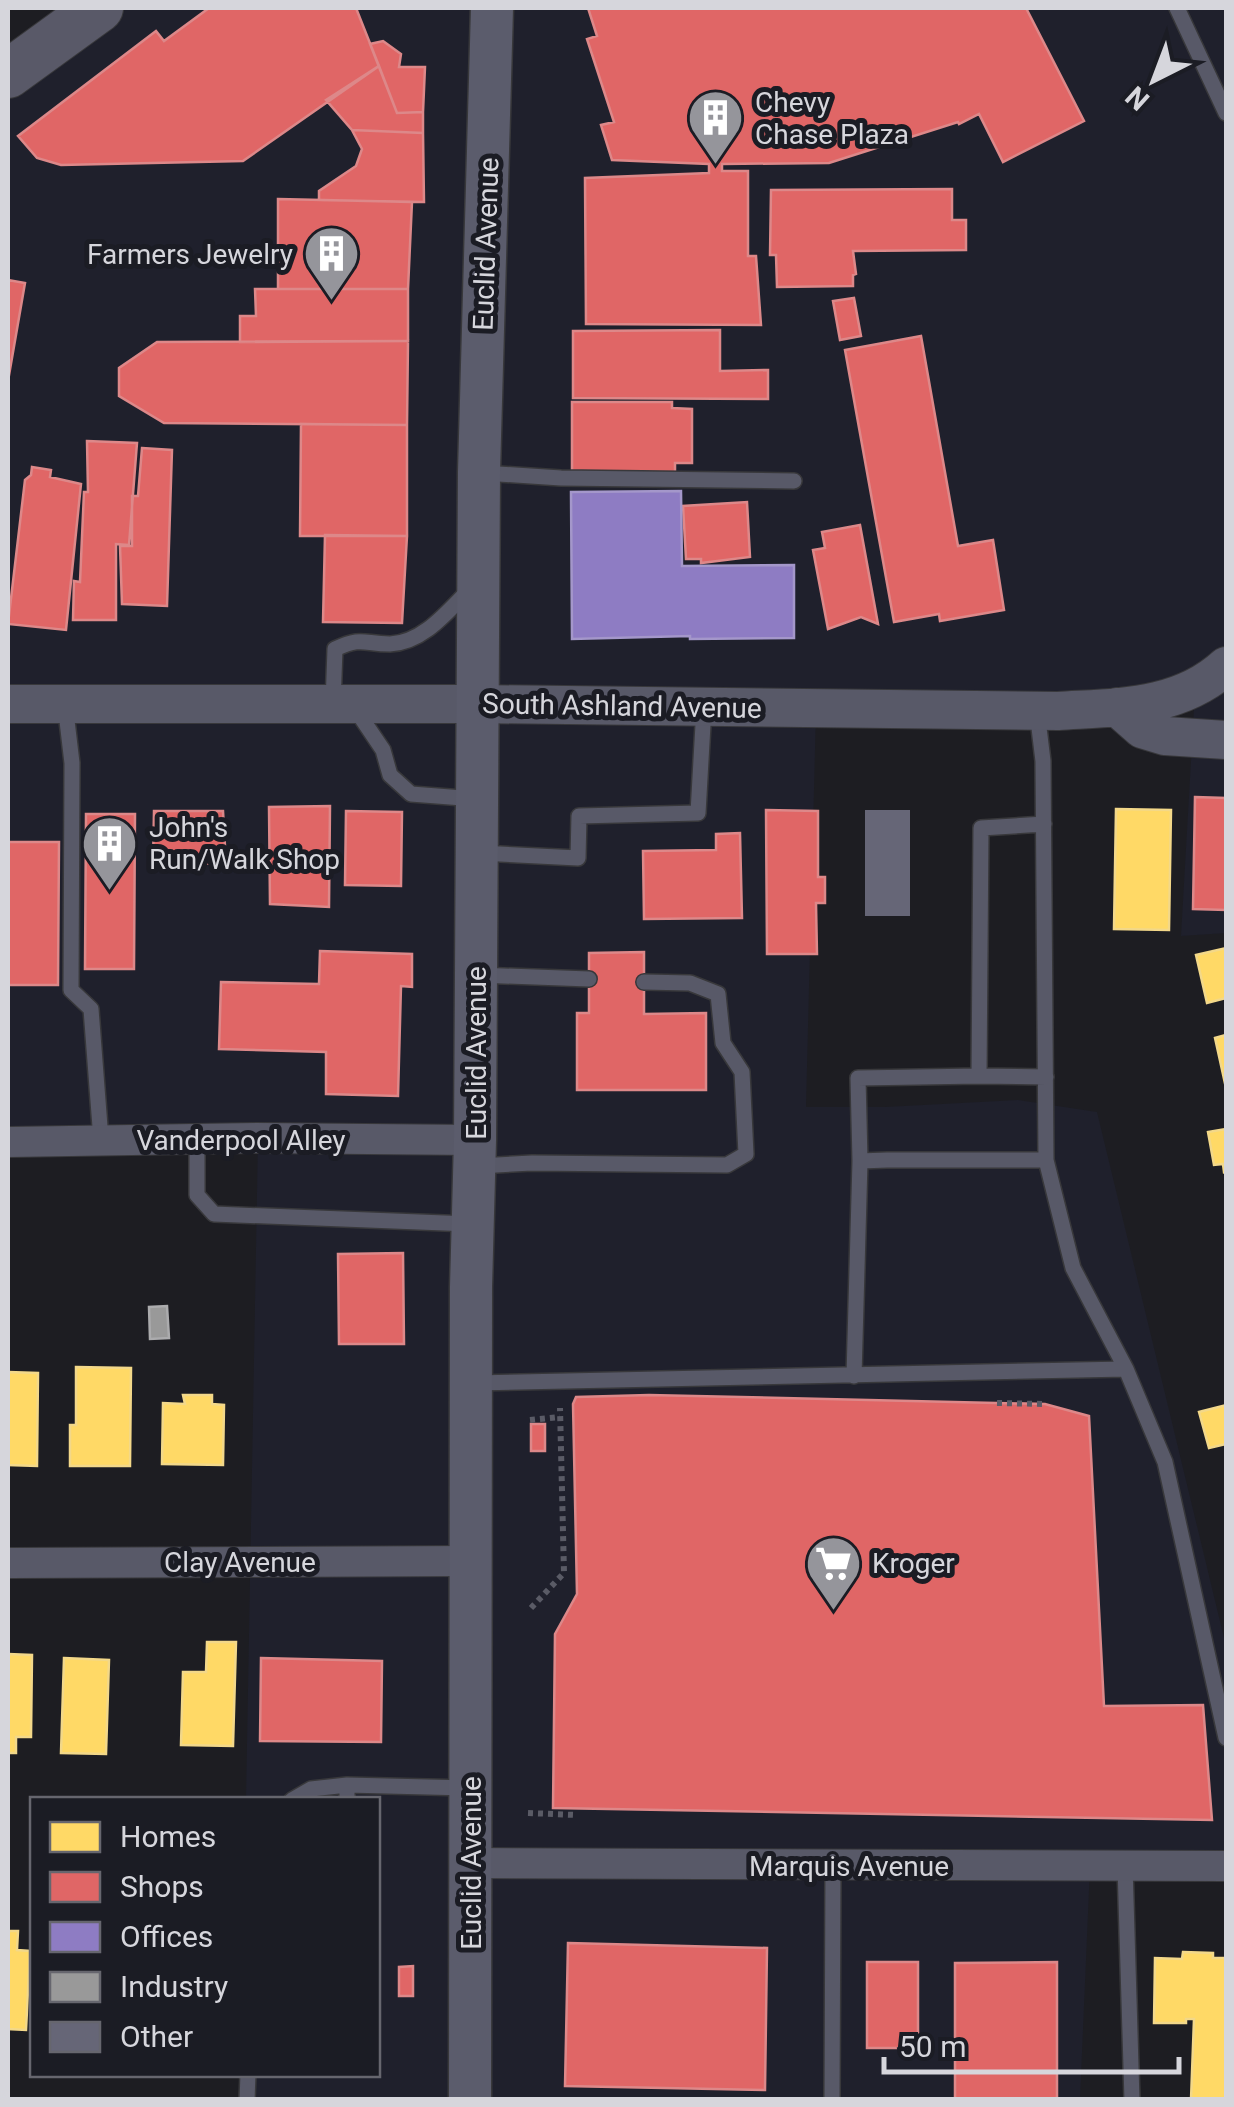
<svg xmlns="http://www.w3.org/2000/svg" width="1234" height="2107" font-family="Roboto,sans-serif">
<rect width="100%" height="100%" fill="#1d1d22"/>
<path fill="#1f202c" d="M99 8H1226V933L1181 936 1195 691 816 710 806 1107H885L1018 1100 1097 1112 1226 1646V1866L1090 1867 1080 2099H241L242 2075 378 2074V1800L246 1799 258 1138 8 1142V74Z"/>
<path fill="#ffd966" stroke="#f3d889" stroke-width="2.5" d="M1116 809 1171 810 1169 930 1114 929Z
M1226 948V998L1207 1003 1196 955Z
M1226 1035V1088L1215 1038Z
M1226 1129V1171L1224 1172 1223 1164 1214 1165 1208 1132Z
M76 1367 131 1368 130 1466H70V1425H76Z
M8 1372 38 1373 37 1466 8 1465Z
M183 1395H212V1404L224 1405 223 1465 162 1464 163 1403 185 1404Z
M1226 1405V1444L1209 1448 1199 1412Z
M207 1642H236L233 1746 181 1745 183 1672H206Z
M8 1654 32 1655 31 1737H16V1753H8Z
M64 1658 109 1660 106 1754 61 1753Z
M8 1931H18L17 1950 30 1951 26 2030 8 2029Z
M1183 1952 1213 1953V1958H1226V2100H1191L1194 2019H1186V2023H1154L1155 1958 1182 1959Z"/>
<path fill="#e06666" stroke="#dd8889" stroke-width="2.5" d="M209 8H356L379 66 243 161 61 165 37 158 18 136 156 31 164 41Z
M588 8H1026L1084 121 1003 162 979 114 959 124 958 122 829 163 722 164V171H748V256H756L761 325 586 324 585 178 709 173V164L612 160 601 125 614 122 587 39 597 36Z
M383 41 401 54 399 67H425L423 112 397 113 370 44Z
M379 66 397 113 423 112V133L352 130 326 100Z
M352 130 423 133 424 202 319 200V191L356 166 362 149Z
M952 189V220H966V250L853 251 856 274 853 275V286L777 287 776 255H770L771 190Z
M278 199 412 202 408 289H278Z
M8 280 25 283 8 381Z
M255 289H408V341L240 342V316H256Z
M854 298 861 336 840 340 833 301Z
M720 330V371L768 370V399L573 398V331Z
M921 336 958 546 993 540 1004 610 940 621 939 614 894 622 845 350Z
M408 341 407 425 164 423 119 396V368L157 342Z
M572 402H672V408L692 409V463H675V474L572 471Z
M301 424 407 425V536H300Z
M87 441 137 443 129 545 116 544V620H73L74 581 80 582 84 492H88Z
M142 448 172 450 167 606 122 604 120 546H132V496H138Z
M32 467 51 470 50 477 81 484 66 630 8 624 25 480 31 475Z
M747 502 750 557 701 563V559H686L683 506Z
M860 525 878 624 861 617 828 629 813 550 825 548 822 532Z
M325 535 407 536 402 623 323 622Z
M1195 797 1226 798V910L1193 909Z
M330 806 329 907 270 904 269 807Z
M766 810 818 811V877H825V903H816L817 954H767Z
M154 811H223L226 864 153 863Z
M346 811 402 812 401 886 345 885Z
M86 814H135L134 969H85Z
M740 833 742 918 644 919 643 851 716 850V834Z
M8 842H59L58 985H8Z
M320 951 412 954V987L401 986 398 1096 326 1094V1052L219 1049 221 982 319 984Z
M644 952V1014L706 1013V1090H577V1013H589V953Z
M403 1253 404 1344H339L338 1254Z
M649 1395 1045 1404 1089 1416 1104 1706 1203 1705 1212 1820 553 1808 555 1634 577 1594 573 1404 576 1397Z
M531 1424H545V1451H531Z
M261 1658 382 1661 381 1742 260 1741Z
M568 1943 767 1948 765 2090 565 2086Z
M867 1962H918V2048H867Z
M1057 1962V2100H955V1963Z
M413 1966V1996H399V1967Z"/>
<path fill="#8e7cc3" stroke="#a497ca" stroke-width="2.5" d="M681 491 682 566 794 565V638L690 639V636L572 639 571 492Z"/>
<path fill="#999" stroke="#ababad" stroke-width="2.5" d="M167 1306 169 1338 150 1339 149 1307Z"/>
<path fill="#667" d="M865 810H910V916H865Z"/>
<g fill="none" stroke-linecap="round" stroke-linejoin="round">
<defs>
<path id="service" d="M1177 8 1226 113
M483 473 561 478 794 481
M65 704 72 763 71 990 91 1009 101 1140
M333 704 335 649C363 636 363 644 390 644 423 643 448 611 469 590
M354 707 383 750 390 775 411 794 476 799
M1037 711 1043 761 1046 1160
M1044 824 981 828 979 1076 1046 1077
M480 853 578 858 579 816 698 813 704 707
M478 975 589 979
M197 1141V1195L214 1214 470 1224
M860 1161 858 1078 979 1076
M479 1166 532 1163 727 1165 746 1154 742 1072 723 1043 718 994 690 983 644 982
M854 1376 860 1161 887 1160H1046L1073 1268 1126 1369
M475 1383 1126 1369 1165 1462 1226 1738
M292 1800 311 1789 347 1785
M347 1800V1785L468 1788
M1125 1866 1132 2100
M247 2100 248 2074
M832 2100 833 1867"/>
<path id="minor" d="M8 1142 258 1138 475 1140
M8 1563 472 1561
M472 1863 1226 1866"/>
<path id="tertiary" d="M8 704H477L1058 711C1118 707 1179 709 1226 666
M1117 707 1142 729 1165 736 1226 740"/>
<path id="secondary" d="M470 2100 471 1287 475 1140 479 472 492 8"/>
<path id="primary" d="M8 74 99 8"/>
</defs>
<use href="#service" stroke="#38383b" stroke-width="18"/>
<use href="#minor" stroke="#38383b" stroke-width="32"/>
<use href="#tertiary" stroke="#38383b" stroke-width="40"/>
<use href="#secondary" stroke="#38383b" stroke-width="45"/>
<use href="#primary" stroke="#38383b" stroke-width="50"/>
<path stroke="#5a5b66" stroke-width="6" stroke-dasharray="5 5" stroke-linecap="butt" d="M997 1403 1045 1404
M530 1420 560 1417
M531 1608 564 1573 560 1408
M528 1813 577 1815"/>
<use href="#service" stroke="#585968" stroke-width="15"/>
<use href="#minor" stroke="#585968" stroke-width="30"/>
<use href="#tertiary" stroke="#585968" stroke-width="38"/>
<use href="#secondary" stroke="#5b5c6c" stroke-width="42"/>
<use href="#primary" stroke="#595968" stroke-width="48"/>
</g>
<defs>
<symbol id="building-pin" viewBox="-11 -11 22 30"><path d="M0 17L-7.5 6A9.5 9.5 0 1 1 7.5 6Z" fill="#95959b" stroke="#1b1c24"/><path d="M-4-6H4V6H1V3H-1V6H-4ZM-2.5-4.3h1.7v1.8h-1.7ZM.8-4.3h1.7v1.8H.8ZM-2.5-1h1.7V.8h-1.7ZM.8-1h1.7V.8H.8Z" fill="#fff"/></symbol>
<symbol id="supermarket-pin" viewBox="-11 -11 22 30"><path d="M0 17L-7.5 6A9.5 9.5 0 1 1 7.5 6Z" fill="#95959b" stroke="#1b1c24"/><path d="M-6-5.5h2.5l.6 2H6L4.5 2H-2.5L-4.4-4H-6ZM-1.5 3.2a1.3 1.3 0 1 0 .1 0ZM3 3.2a1.3 1.3 0 1 0 .1 0Z" fill="#fff"/></symbol>
</defs>
<g fill-rule="evenodd">
<use href="#building-pin" x="684" y="86" width="63" height="86"/>
<use href="#building-pin" x="300" y="222" width="63" height="86"/>
<use href="#building-pin" x="78" y="812" width="63" height="86"/>
<use href="#supermarket-pin" x="802" y="1532" width="63" height="86"/>
</g>
<g text-anchor="middle" dominant-baseline="central" stroke-width="10" stroke-linejoin="round" paint-order="stroke">
<g font-size="28" fill="#d6d6dc" stroke="#1b1c24" text-anchor="start">
<text x="755" y="102">Chevy<tspan x="755" dy="32">Chase Plaza</tspan></text>
<text x="293" y="254" text-anchor="end">Farmers Jewelry</text>
<text x="149" y="827">John's<tspan x="149" dy="32">Run/Walk Shop</tspan></text>
<text x="872" y="1563">Kroger</text>
</g>
<g font-size="28" fill="#d6d6dc" stroke="#1b1c24">
<text transform="translate(486 244) rotate(-88)">Euclid Avenue</text>
<text transform="translate(622 706) rotate(1)">South Ashland Avenue</text>
<text transform="translate(476 1053) rotate(-90)">Euclid Avenue</text>
<text x="241" y="1140">Vanderpool Alley</text>
<text x="240" y="1562">Clay Avenue</text>
<text transform="translate(471 1863) rotate(-90)">Euclid Avenue</text>
<text x="849" y="1866">Marquis Avenue</text>
</g>
</g>
<rect width="1234" height="2107" fill="none" stroke="#d6d6dc" stroke-width="20"/>
<rect x="30" y="1797" width="350" height="280" fill="#1b1c24" stroke="#66666e" stroke-width="2.5"/>
<rect x="50" y="1822" width="50" height="30" fill="#ffd966" stroke="#66666e" stroke-width="2.5"/>
<text x="120" y="1847" font-size="30" fill="#d6d6dc">Homes</text>
<rect x="50" y="1872" width="50" height="30" fill="#e06666" stroke="#66666e" stroke-width="2.5"/>
<text x="120" y="1897" font-size="30" fill="#d6d6dc">Shops</text>
<rect x="50" y="1922" width="50" height="30" fill="#8e7cc3" stroke="#66666e" stroke-width="2.5"/>
<text x="120" y="1947" font-size="30" fill="#d6d6dc">Offices</text>
<rect x="50" y="1972" width="50" height="30" fill="#999999" stroke="#66666e" stroke-width="2.5"/>
<text x="120" y="1997" font-size="30" fill="#d6d6dc">Industry</text>
<rect x="50" y="2022" width="50" height="30" fill="#666677" stroke="#66666e" stroke-width="2.5"/>
<text x="120" y="2047" font-size="30" fill="#d6d6dc">Other</text>
<g transform="translate(1154 80) rotate(222)" stroke="#1b1c24" stroke-width="8" paint-order="stroke">
<path d="M0-8L18 38L0 25L-18 38Z" fill="#d6d6dc"/>
<text y="-15" font-size="28" font-weight="bold" text-anchor="middle" fill="#d6d6dc">N</text>
</g>
<path d="M884 2057v15h295v-15" fill="none" stroke="#d6d6dc" stroke-width="5"/>
<text x="899" y="2057" font-size="30" fill="#d6d6dc" stroke="#1b1c24" stroke-width="8" paint-order="stroke">50 m</text>
</svg>
